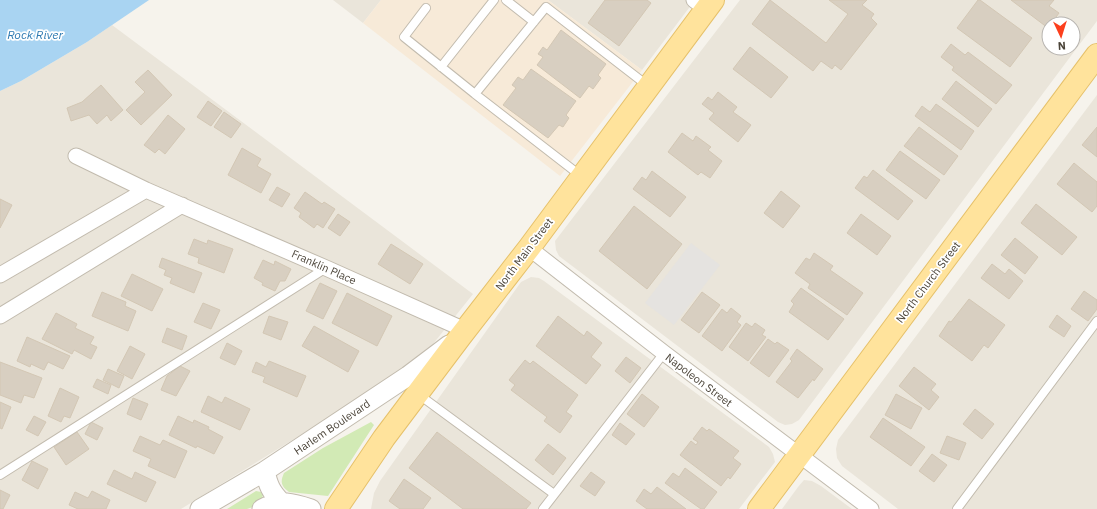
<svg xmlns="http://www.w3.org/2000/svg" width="1097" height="509" font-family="'IBM Plex Sans',sans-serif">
<rect width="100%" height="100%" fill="#f6f3ec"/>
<path fill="#eae5da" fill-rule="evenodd" d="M333 0H381L363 23Z
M548 0H695L642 70Z
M740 0H1097V21L799 420 792 424 785 425 778 422 559 256 556 250 555 241ZM1049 24H1073V48H1049Z
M112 25 473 294 429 349 378 387 181 509H0V91L21 81 87 42Z
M1097 95V509H898L842 466 837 458 836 449 838 440Z
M531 277 539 278 544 281 769 447 773 454 775 462 739 509H371L374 493 380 481 521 282Z
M804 480 812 481 821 486 852 509H782L798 487Z"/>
<path fill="#f7ead8" d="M381 0H548L642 70 560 176 363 23Z"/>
<path fill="#d2eab5" d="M371 422 374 425 328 496 289 492C281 486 280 482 284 473L323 448Z
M256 491 261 492 263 495C262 501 253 508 247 509 241 509 233 509 227 509Z"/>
<path fill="#e5e3e0" d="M691 243 720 265 674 325 645 303Z"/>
<path fill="#a9d4f2" d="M0 0H149L87 42 21 81 0 91Z"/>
<path fill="#d8cfc1" stroke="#d3c7b4" d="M605 0H647L651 3 619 46 588 23Z
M770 0 826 43 848 14 829 0H867L862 5 874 14 871 18 877 24 841 70 835 65 832 69 821 61 813 71 752 24Z
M978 0H980L1032 38 1010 67 957 28Z
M1011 0H1054L1049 6 1059 13 1051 24H1049L1048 28Z
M561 30 606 64 598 75 601 78 593 89 589 86 580 98 537 65 543 57 538 54 543 47 547 50Z
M951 44 965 55 968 52 1012 85 996 104 952 70 954 67 941 57Z
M750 47 788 77 771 98 733 69Z
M531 69 576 101 566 115 569 118 563 127 559 125 548 138 503 105 516 88 512 85 518 77 523 80Z
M148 70 172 95 141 125 126 110 145 92 135 82Z
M956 81 992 109 978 127 942 99Z
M101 85 123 110 111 121 107 115 97 124 89 115 71 121 67 108 82 102Z
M718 92 737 107 733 112 751 125 738 142 709 119 714 113 702 104 708 97 712 100Z
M208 101 222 111 211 126 197 117Z
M936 104 974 131 961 150 915 116 922 106 930 112Z
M224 112 241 124 231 138 214 127Z
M168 115 185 129 165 154 159 149 155 153 144 145Z
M919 127 958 156 944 175 904 146Z
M1097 127V157L1082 145Z
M682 133 693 141 696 136 711 147 708 150 722 161 710 178 701 172 698 175 668 152Z
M242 148 261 159 257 166 271 174 261 193 228 175Z
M900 151 940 180 926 199 886 170Z
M1074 163 1097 182V206L1092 212 1057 184Z
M873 170 913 201 898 220 855 188 864 176 867 178Z
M652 171 686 197 670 217 633 189 642 177 646 180Z
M277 187 290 194 282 207 269 200Z
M781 191 800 206 783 228 764 213Z
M305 192 322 204 324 202 335 209 323 228 317 224 314 228 299 217 301 213 294 208Z
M0 199 12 205 0 228Z
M1036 204 1077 237 1062 255 1021 223Z
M634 206 682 244 647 289 599 251Z
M338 214 350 222 340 236 328 228Z
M861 214 891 236 877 255 847 233Z
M1015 238 1038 257 1025 274 1001 255Z
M194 239 207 244 208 240 233 249 224 273 198 263 199 258 188 254Z
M391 244 423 264 410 284 378 264Z
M814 253 833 266 830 270 863 293 847 315 808 288 810 284 795 273 806 258 810 260Z
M162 258 202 273 194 293 170 283 172 278 164 275 166 270 159 267Z
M263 260 274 265 275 261 291 269 285 281H280L275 291 262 285 263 283 254 278Z
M992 264 1005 274 1009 269 1023 281 1009 299 981 278Z
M132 274 163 289 152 311 121 296Z
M320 283 337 291 323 319 306 311Z
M801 288 844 319 828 340 789 312 794 304 791 301Z
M1084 291 1097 300V309L1088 321 1071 309Z
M102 292 126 302 125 306 136 311 128 331 92 316Z
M702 292 720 305 699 333 681 320Z
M347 293 392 316 377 346 332 323Z
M969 299 1005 325 988 348 984 345 972 361 939 336 949 321 951 322Z
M203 303 220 310 211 329 194 322Z
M731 308 741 316 737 322 741 325 722 351 702 336 722 309 727 313Z
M56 313 77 324 75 328 94 337 90 344 97 347 91 359 74 350 72 354 42 339Z
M1057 315 1071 326 1064 337 1049 327Z
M269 316 288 322 281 340 263 333Z
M558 316 584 336 587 331 602 343 591 357 601 365 586 384 536 346Z
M746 323 752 327 755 323 765 330 762 335 766 337 748 361 729 347Z
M314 326 359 351 348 372 302 346Z
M167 328 187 336 182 350 162 342Z
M27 337 70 356 63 369 48 362 44 370 31 364 30 367 17 361Z
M768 339 775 344 777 342 789 350 769 377 750 363Z
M227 343 242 351 235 365 220 358Z
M130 346 145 354 132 379 117 371Z
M797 349 823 369 814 381 813 379 798 398 776 382 792 361 790 359Z
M626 357 641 368 630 383 615 371Z
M525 360 530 364 533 361 578 395 566 412 572 416 560 433 544 421 547 417 511 390 515 385 509 380Z
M269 361 306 376 297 397 263 382 265 377 252 372 256 362 266 367Z
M0 362 42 378 34 398 24 395 21 403 0 395Z
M180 366 190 371 176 396 161 390 167 376Z
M914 367 936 384 931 390 939 397 929 410 899 386Z
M108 369 124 376 119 388 103 380Z
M97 379 111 385 108 394 93 387Z
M60 388 79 397 70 418 64 416 61 422 48 416Z
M642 394 659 407 644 427 627 414Z
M896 394 922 408 911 429 885 415Z
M208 396 222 403 225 397 250 409 240 430 201 412Z
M133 398 148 404 141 420 127 414Z
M0 402 11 407 2 429 0 428Z
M975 409 994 424 982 439 963 424Z
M34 416 46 422 38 436 26 430Z
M178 416 193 423 194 420 209 427 208 429 223 437 214 454 197 446 196 448 169 435Z
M883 418 925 447 911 466 870 437Z
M91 422 103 428 97 440 85 434Z
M620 423 635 434 626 445 612 435Z
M702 427 707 431 709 429 739 451 733 458 741 464 730 479 728 477 721 486 680 455 691 441 696 445 698 442 693 439Z
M77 432 89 449 66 465 54 447Z
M437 432 531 503 526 509H463L409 468Z
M140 436 160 445 163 440 187 451 175 478 148 466 151 459 133 451Z
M947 436 966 443 959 460 940 453Z
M548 444 566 458 553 475 535 460Z
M932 454 947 465 934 482 919 471Z
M32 461 48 469 38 489 22 480Z
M685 468 717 492 704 509H701L665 483 673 473 679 477Z
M114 470 132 479 135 472 156 482 146 502 107 484Z
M591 472 605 482 595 496 580 486Z
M404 479 431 498 423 509H400L389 501Z
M657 487 686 509H647L636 501 644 489 651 494Z
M0 490 10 495 3 509H0Z
M92 491 110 500 106 509H78L69 505 75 492 88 498Z"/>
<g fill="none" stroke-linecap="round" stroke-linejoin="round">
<defs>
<path id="service" d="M506 0 534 22
M426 8 404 37 475 94 546 7 648 86
M441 67 494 0
M475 94 581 176
M418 394 554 494
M0 475 326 268
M543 509 664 353
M957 509 1097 321"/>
<path id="minor" d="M694 0 706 9
M76 156 146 190 326 268 465 330
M529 248 664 353 871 509
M0 275 146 190
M0 316 182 205"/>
<path id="tertiary" d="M265 471C268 485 271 492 281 502
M200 509 265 471 408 376 449 345
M262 509C280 499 293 503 311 509"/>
<path id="primary" d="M336 509 384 438 460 337 529 248 713 0
M759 509 1097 55"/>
</defs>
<use href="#service" stroke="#c2bbae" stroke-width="10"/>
<use href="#minor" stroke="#c2bbae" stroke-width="17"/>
<use href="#tertiary" stroke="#c2bbae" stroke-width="21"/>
<use href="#primary" stroke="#e6c16a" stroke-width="24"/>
<use href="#service" stroke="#fff" stroke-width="8"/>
<use href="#minor" stroke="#fff" stroke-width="15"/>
<use href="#tertiary" stroke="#fff" stroke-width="19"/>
<use href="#primary" stroke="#ffe39c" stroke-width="22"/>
</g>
<g text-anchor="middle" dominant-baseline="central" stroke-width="3.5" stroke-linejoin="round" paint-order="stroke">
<g font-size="11" fill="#4b4439" stroke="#fff">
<text transform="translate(524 254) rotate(-53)">North Main Street</text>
<text transform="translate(324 267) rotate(24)">Franklin Place</text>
<text transform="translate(928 282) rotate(-53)">North Church Street</text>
<text transform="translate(699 380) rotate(37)">Napoleon Street</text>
<text transform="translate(332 427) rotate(-34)">Harlem Boulevard</text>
</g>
<g font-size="12" font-style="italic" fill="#2e7ab2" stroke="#fff">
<text x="35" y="34">Rock River</text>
</g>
</g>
<g transform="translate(1061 36) rotate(176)"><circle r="19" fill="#ffffff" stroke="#b7b4b0"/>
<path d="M0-3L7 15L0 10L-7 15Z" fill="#fc3f1d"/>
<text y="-6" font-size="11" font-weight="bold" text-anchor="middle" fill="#4b4439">N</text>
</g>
</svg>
